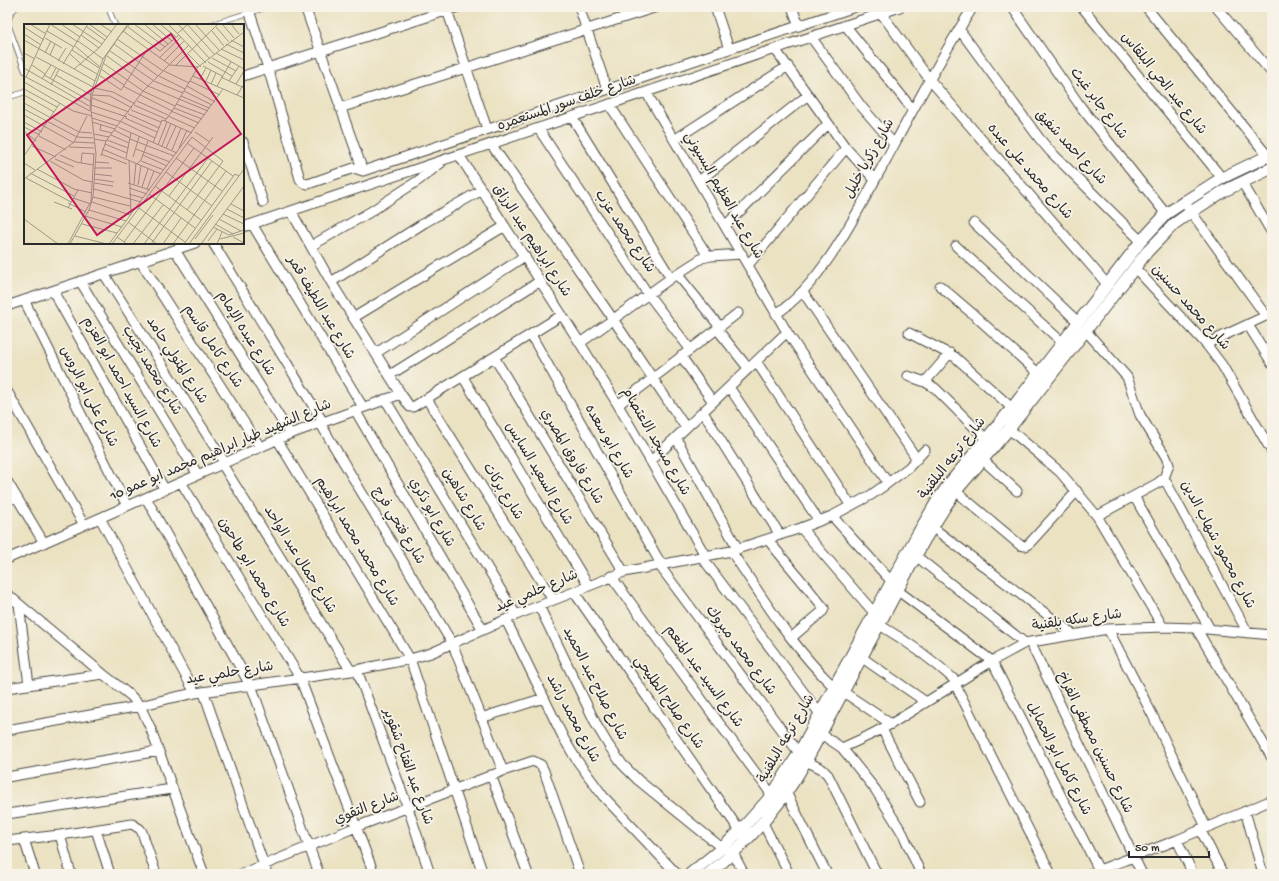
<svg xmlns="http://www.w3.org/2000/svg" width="1279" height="881" font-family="'Gochi Hand','Playpen Sans Arabic',sans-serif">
<rect width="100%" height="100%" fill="#f7f3e8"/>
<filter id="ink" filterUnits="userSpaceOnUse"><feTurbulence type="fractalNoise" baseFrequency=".025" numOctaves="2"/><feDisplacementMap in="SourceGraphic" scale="8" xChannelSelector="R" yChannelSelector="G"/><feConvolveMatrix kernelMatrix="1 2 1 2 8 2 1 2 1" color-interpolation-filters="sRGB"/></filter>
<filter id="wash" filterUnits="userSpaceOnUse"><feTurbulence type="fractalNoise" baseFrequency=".012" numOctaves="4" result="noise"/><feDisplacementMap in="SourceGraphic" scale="16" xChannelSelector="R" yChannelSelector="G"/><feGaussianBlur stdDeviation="0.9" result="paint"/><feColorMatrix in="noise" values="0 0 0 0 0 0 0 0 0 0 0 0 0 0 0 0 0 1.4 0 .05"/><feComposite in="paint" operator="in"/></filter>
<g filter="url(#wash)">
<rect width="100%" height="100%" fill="#ebe2c2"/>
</g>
<g filter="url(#ink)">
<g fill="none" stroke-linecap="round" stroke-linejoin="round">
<defs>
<path id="service" d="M17 7C10 11 9 17 8 24L25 71
M108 7 115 25
M209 25 268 7
M7 98 25 92"/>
<path id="minor" d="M248 7 268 68 300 179 303 183 308 184 354 168 363 171 855 7
M305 7 363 171
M446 7 487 129
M579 7 607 89
M715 7 729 49
M792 7 799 26
M1012 7 1081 107 1166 214
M1082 7 1222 178
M1146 7 1272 161
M1216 7 1272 73
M881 13 930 80 1107 284
M845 25 913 110
M959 29 1039 138 1050 151 1141 241
M811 37 861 106 894 144
M775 49 846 148 875 180
M243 76 458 7
M646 92 787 332 888 483
M609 104 708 256
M340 108 657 7
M572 117 671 278
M538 128 648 294 690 349
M674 140 788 66
M243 142 263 202
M491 144 613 319 686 428
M459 155 580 343 618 405 705 555
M699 181 808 95
M1242 182 1272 233
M1184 202 1266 316
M291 211 331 282 401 394
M974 223 1078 322
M252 224 363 407
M725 226 828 124
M243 227 900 7
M213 243 323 422
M311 246 370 212 419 180 441 163
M956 246 1062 342
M175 250 290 434
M140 261 260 447
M748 265 846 148
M1134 267 1206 344 1222 365 1272 452
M104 274 225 463
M677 274 720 327
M80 281 198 475
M331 282 424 223 482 190
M940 286 974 315 1038 373
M53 291 165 490
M803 292 917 459
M24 300 127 506
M7 306 195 243
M776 314C823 284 859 208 886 160 914 108 941 57 973 7
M353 318 505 226
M1248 325 1272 363
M717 329 748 368
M1085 330 1127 377 1140 415 1166 457 1169 465 1164 478 1248 633
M909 333 955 357 1012 408
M531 335 661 564
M580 343 671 278 702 258 711 256 742 254
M1206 344 1272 313
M376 353 525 256
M681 356 713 402
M494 357 624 572
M756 361 851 506
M390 375 540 281
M908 376 925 382 935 388 986 439
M463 377 588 585
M925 382 950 353
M729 387 819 521
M7 391 84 525
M385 399 516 615
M427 399 553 600
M618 405 738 313
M355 410 483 630
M703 412 780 535
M320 423 452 643 503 771
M1009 429 1060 472 1097 516 1163 627
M676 438 738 549
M277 439 410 659 483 874
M983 460 1017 491
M651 461 787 332
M222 464 351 671
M7 481 44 543
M181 482 300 678 374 874
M952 488 1020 545 1025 546 1028 545 1077 491
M1134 496 1210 629
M146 498 250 685
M7 501 16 496
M832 516 892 582
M1097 516 1158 483 1164 478
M100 518 195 693
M932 527 1074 635
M801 528 875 614
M768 540 824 608 823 611 791 638
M731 551C763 598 792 647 834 687
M701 556 820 714
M916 556 1025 643
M7 559 290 434 401 394 410 407H413L562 315
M659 565 799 753
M611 576 772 795
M897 590 992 661 1101 874
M574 592 740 831
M7 594 103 674 131 696 140 706 150 727 204 874
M19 604 29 685
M539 606 597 726 609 746 622 764 638 780 722 848
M506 620 564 739 576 759 603 796 677 874
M878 624C907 641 933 660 957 682
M1196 628 1272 758
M1108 629 1153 716 1206 827
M1030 642 1142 874
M861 657 926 702
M357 670 408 808 430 874
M955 684 1051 874
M251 685 319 874
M7 688 103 674
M842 691 891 724
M204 693 267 874
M481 718 544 698
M882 729 920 802
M7 730 140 706 171 698 195 693 351 671 410 659 431 653 516 615 624 572 731 551 801 528 832 516 871 495 888 483 909 467 925 450
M815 730 842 748 875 789 903 834 921 874
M842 748 868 736 891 724 992 661 1025 643 1108 629 1163 627 1196 628 1272 635
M806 761 822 769 828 775 877 874
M491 775 528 874
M7 777 159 751
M787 794 827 874
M1245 811 1263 874
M7 814 172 789
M763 823 789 874
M1200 829 1223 874
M96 830 110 874
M60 835 71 874
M24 839 35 874
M1177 840 1193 874
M7 841 60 835 132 824 140 829 142 832 156 874
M733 853 744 874
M242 874 356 827 503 771 533 761 541 765 544 771 580 874
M1089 874 1177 840 1272 800"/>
<path id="tertiary" d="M690 874 722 848 740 831 772 795 799 753 834 687 917 535 937 501 948 485 1012 408 1141 241 1166 214 1184 202 1222 178 1272 154
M708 874C748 843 781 806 806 761L925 539 945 507 956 491 1009 429 1147 252 1174 224 1191 212 1224 191 1272 168"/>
</defs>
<use href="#service" stroke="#484642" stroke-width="6"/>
<use href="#minor" stroke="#484642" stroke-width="11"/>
<use href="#tertiary" stroke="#484642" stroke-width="13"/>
<use href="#service" stroke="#fff" stroke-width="4.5"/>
<use href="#minor" stroke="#fff" stroke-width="9"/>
<use href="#tertiary" stroke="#fff" stroke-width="11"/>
</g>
</g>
<g text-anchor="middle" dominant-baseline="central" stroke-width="3.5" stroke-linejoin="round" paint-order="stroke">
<g font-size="14" fill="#2b2b2b" stroke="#f7f3e8">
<text transform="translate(1163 84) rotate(51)">شارع عبد الحي البلقاس</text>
<text transform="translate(567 104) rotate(-19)">شارع خلف سور المستعمره</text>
<text transform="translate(1098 104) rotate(53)">شارع جابر غيث</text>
<text transform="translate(1070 148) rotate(47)">شارع احمد شفيق</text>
<text transform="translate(870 159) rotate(-61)">شارع زكريا خليل</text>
<text transform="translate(1029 172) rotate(49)">شارع محمد على عبده</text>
<text transform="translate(723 196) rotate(60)">شارع عبد العظيم البسيوني</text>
<text transform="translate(624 232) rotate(56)">شارع محمد عزب</text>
<text transform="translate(531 241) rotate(57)">شارع ابراهيم عبد الرزاق</text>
<text transform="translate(320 308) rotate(59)">شارع عبد اللطيف قمر</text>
<text transform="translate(1190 308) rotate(48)">شارع محمد حسنين</text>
<text transform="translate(245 334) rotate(58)">شارع عبده الإمام</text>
<text transform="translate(212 347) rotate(57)">شارع كامل قاسم</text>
<text transform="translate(176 361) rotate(57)">شارع المتولي حامد</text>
<text transform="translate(151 371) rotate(59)">شارع محمد نجيب</text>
<text transform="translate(121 383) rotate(61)">شارع السيد احمد ابو العزم</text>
<text transform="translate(88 397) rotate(63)">شارع على ابو الروس</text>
<text transform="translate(608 442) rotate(60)">شارع ابو سعده</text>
<text transform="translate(655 442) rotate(60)">شارع مسجد الاعتصام</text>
<text transform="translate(221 451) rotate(-23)">شارع الشهيد طيار ابراهيم محمد ابو عمو 10</text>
<text transform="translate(571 457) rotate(59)">شارع فاروق المصري</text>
<text transform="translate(953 459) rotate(-52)">شارع ترعه البلقنية</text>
<text transform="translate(538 474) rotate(59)">شارع السعيد السايس</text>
<text transform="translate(502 492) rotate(58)">شارع بركات</text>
<text transform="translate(463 500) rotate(59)">شارع شاهين</text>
<text transform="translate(431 513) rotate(60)">شارع ابو ذكري</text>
<text transform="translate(398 526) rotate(59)">شارع فتحي فرج</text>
<text transform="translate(356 542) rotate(59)">شارع محمد محمد ابراهيم</text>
<text transform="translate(1217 545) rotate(62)">شارع محمود شهاب الدين</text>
<text transform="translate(299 560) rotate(58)">شارع جمال عبد الواحد</text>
<text transform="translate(253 573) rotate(59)">شارع محمد ابو طاحون</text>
<text transform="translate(537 592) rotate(-23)">شارع حلمي عيد</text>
<text transform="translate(1077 621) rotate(-8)">شارع سكه بلقنية</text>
<text transform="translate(740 651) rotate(53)">شارع محمد مبروك</text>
<text transform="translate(230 674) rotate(-9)">شارع حلمي عيد</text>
<text transform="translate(703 677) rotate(54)">شارع السيد عبد المنعم</text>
<text transform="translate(594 684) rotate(63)">شارع صلاح عبد الحميد</text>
<text transform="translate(668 703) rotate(55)">شارع صلاح الطليحي</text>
<text transform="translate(572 719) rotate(62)">شارع محمد راشد</text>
<text transform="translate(787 739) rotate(-60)">شارع ترعه البلقنية</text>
<text transform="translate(1094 743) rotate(64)">شارع حسنين مصطفى الفراخ</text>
<text transform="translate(1058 759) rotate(63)">شارع كامل ابو الحمايل</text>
<text transform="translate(407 767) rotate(70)">شارع عبد الفتاح شقوير</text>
<text transform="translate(367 809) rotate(-21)">شارع التقوي</text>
</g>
</g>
<g transform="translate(24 24)">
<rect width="220" height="220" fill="#ebe2c2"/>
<path fill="none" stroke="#9e9986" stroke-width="1" d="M6 0 22 10M26 0 54 18M37 0 56 13M48 0 78 20M65 0 83 13M76 0 88 8M110 0 141 23M120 0 144 20M128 0 148 17M136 0 152 13M144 0 182 39M154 0 186 35M163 0 191 31M171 0 195 26M198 0 210 14M207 0 215 10M0 3 20 16M63 3 81 16M104 3 136 27 155 11M192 3 205 18M23 7 50 23M99 7 146 41 174 43 220 8M188 7 200 22M154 9 163 1M0 10 17 21M57 11 75 24M21 14 38 24M93 15 139 47M0 16 71 57M207 16 220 23M54 17 79 35M90 20 134 52M202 20 220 29M51 22 76 43M197 25 220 36M48 26 75 44M86 27 130 57 159 69M0 29 11 35M21 29 27 17M192 29 220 45M46 30 56 39M164 30 177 43M26 31 31 20M83 32 124 62M12 33 69 63M135 34 157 13M188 34 212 47M34 37 42 24M140 37 160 17M184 38 208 52M79 39 119 67 151 82M39 40 64 0M56 40 73 50M8 41 21 50M152 41 194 0M179 42 198 52M0 44 65 82M50 45 75 24 93 0M77 45 100 61M140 47 165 59M20 51 66 77M32 51 67 71M75 51 97 66 123 26M0 52 66 87M135 52 161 65M169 52 220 74M2 53 26 0M197 53 220 64M18 55 27 41M26 55 32 44M176 55 182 44M166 57 196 71M182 57 187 46M205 57 215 42M0 58 49 87 68 92M187 60 192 49M212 60 220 47M27 61 35 45M99 62 148 87M124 62 155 75M163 62 191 78M193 62 207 38M70 64 89 68 111 80M0 65 33 83M160 67 188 81M0 71 30 88M68 71 86 72 108 84M213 71 220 60M157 72 185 84M68 74 105 88M155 75 184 87M113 77 144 91M0 79 27 94M152 80 181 91M67 81 103 93M110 81 142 95M150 84 178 95M0 85 53 113 69 114M107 86 137 98M66 87 67 68 79 35 104 0M147 87 175 99M67 88 98 98M104 90 135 104M0 91 50 119M144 92 171 104M27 93 55 108M68 94 93 102M101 94 133 108M141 97 168 109M0 98 18 108M68 98 91 105M98 98 131 114M77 100 76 106 88 109M0 103 16 111M94 103 153 129M90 106 106 114M0 107 12 117M55 108 68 109M171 108 186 118M70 110 85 113M87 111 105 119M15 112 42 126M70 115 82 117M106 115 150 132M83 116 104 124M50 118 70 119M129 119 138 96 141 97 150 84 174 43M163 119 209 152M81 120 103 129M134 121 143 98M8 122 32 133M138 122 147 99M45 123 70 124M142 124 152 102M155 124 163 106M78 125 137 150M112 125 146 138M148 126 157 104M77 130 103 140M36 131 52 138 69 141M119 131 143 142M0 132 36 79M77 132 82 117 119 67 165 21M109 133 115 113M102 134 107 109M152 134 198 167M31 135 50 143M105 136 107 190M26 137 59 156 68 158M117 137 140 146M71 138 85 139M0 139 11 146M57 139 58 129 70 130M113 140 117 136 124 117M70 144H88M13 145 50 165 68 169M142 148 188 182M6 149 50 172M70 150 88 152M2 154 47 178M0 155 50 118 63 92M70 155 90 158M70 159 89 162M104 159 126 166M110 160 112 139M114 161 117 142M131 162 177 196M118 163 124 145M105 164 123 170M70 165 117 178M123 165 130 147M105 170 119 174M125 170 171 204M145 172 189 113M69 173 106 182M49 174 67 180M30 178 48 185M68 178 106 191M44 179 62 188M207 180 220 187M44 184 54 166M115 184 161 218M203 185 220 194M65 186 102 197M199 190 220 200M61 192 98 203M0 195 34 220M195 195 217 207M104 198 133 220M58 200 93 209M191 200 209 210M189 203 205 211 220 206M51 212 83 220M93 213 103 220M209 213 220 219M171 215 189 191M196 215 220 209M184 217 193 205M100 218 170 124M44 220 67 177 70 129M46 220 65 186 69 173 72 130 67 86 68 71 82 32 96 11 106 0M85 220 199 65M88 220 168 113 199 137 163 186M109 220 139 181M120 220 184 134M127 220 188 137M139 220 157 194M149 220 202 147M160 220 211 150 215 152M165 220 220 145M177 220 220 162M193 220 198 208"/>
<path fill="#c2185b" fill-opacity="0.15" stroke="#c2185b" stroke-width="2" d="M147 10 217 110 73 211 3 111Z"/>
<rect width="220" height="220" fill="none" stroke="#2b2b2b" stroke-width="2"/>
</g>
<rect width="1279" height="881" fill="none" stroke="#f7f3e8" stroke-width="24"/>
<path d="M1129 851v6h80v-6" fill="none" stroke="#2b2b2b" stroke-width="2"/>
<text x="1135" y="851" font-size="12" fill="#2b2b2b" stroke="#f7f3e8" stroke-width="3" paint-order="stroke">50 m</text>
</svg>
